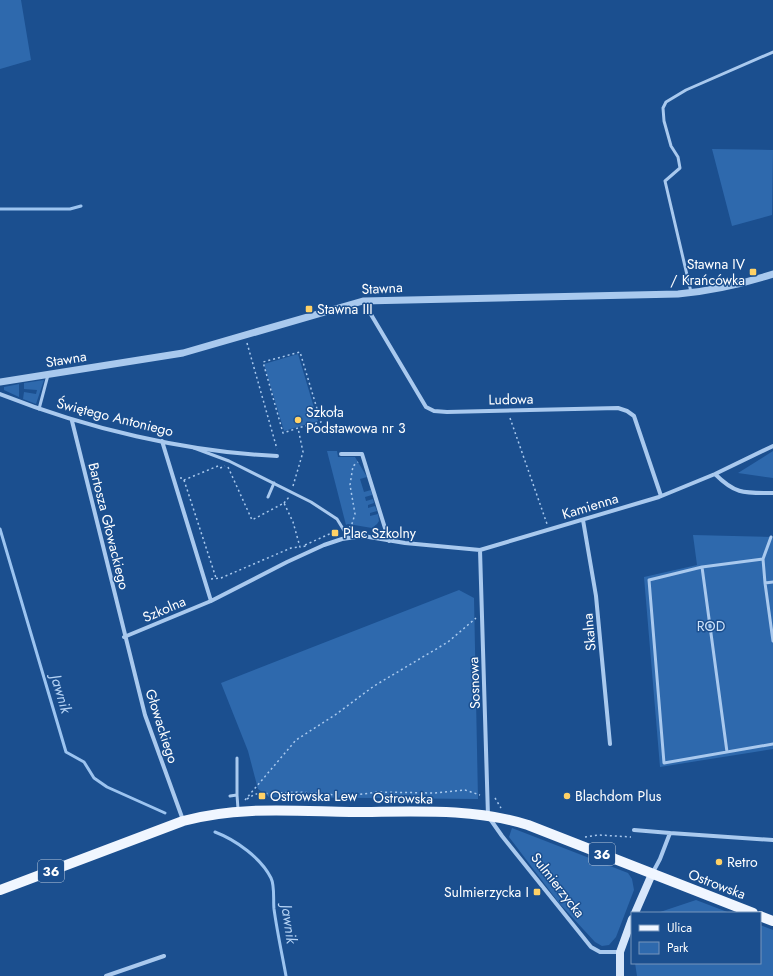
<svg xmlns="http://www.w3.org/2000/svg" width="773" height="976" font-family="Jost,sans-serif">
<rect width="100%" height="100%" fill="#1b4f8f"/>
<path fill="#2e69ad" d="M0 0H21L31 60 0 69Z
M712 149 773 150 772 215 732 226Z
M298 354 318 421 284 431 264 364Z
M44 380 36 404 23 399 24 392 36 394 37 390 24 389V383Z
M19 384V397L4 390V387Z
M327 451H337L338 457H355L367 477 360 479 364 492 371 490 372 495 365 497 366 501 373 499 374 503 368 505V508L375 506 377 511 370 513V516L378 514 379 521 377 524 372 528 348 524 346 525Z
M773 451V478L738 473Z
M693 535 773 537V749L660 767 644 577 697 565Z
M459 590 474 598 478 799 269 797 258 789 248 751 221 683Z
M512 828 628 873 632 879 634 890 616 937 609 945 602 946 595 942 559 903 509 837Z
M696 900 730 913H657Z
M760 925 773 930V976H637L635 963H760Z"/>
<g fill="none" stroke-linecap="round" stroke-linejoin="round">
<path stroke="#9cc4f0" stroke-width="3" d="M0 209H70L81 206
M0 529 66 752 84 762 94 778 107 787 165 813
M215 832C236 840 261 858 271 878 275 886 273 900 274 909 277 931 282 954 286 976"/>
<path stroke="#a9c9ee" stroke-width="1.5" stroke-dasharray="2 3" stroke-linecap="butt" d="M247 343 277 449
M510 418 547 524
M228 467 252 520 284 503 293 522 300 547 306 546
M180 478H183L184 480 218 466 220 468 225 466
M184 480 216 578
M293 486 303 452 298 428 283 433 263 362 300 352 321 422 298 428
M284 503 289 497
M349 527H351L355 514 350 485 353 466 358 462
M305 545 336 531
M211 579 221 578 291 548 300 547
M495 798 501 808
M247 799 255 794 299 792 347 796 378 792 434 793 465 790 480 795
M245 800 296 740 335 715 374 686 448 642 476 618
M585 837 599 835 631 837"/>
<path stroke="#a9c9ee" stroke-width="3" d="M691 292 665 181 680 168 678 157 671 146 664 121 663 108 666 102 686 90 773 52
M39 409 48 375
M194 448 229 461 311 502 337 519 348 537
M268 497 274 483
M771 537 763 559 765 583 773 582
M763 559 702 567 649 580 664 763 773 744
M702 567 727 752
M765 583 773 641
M237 758V795
M230 796 237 795 238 809"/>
<path stroke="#a9c9ee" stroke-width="4" d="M363 301 426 407 434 411 447 412 618 408 627 411 634 416 661 496
M0 394C86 428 185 452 277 456
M72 421 145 715 183 820
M162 441 211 601 287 562 324 545 342 539 363 536 405 543 480 550 659 497 715 474 773 446
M341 454H362L389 541
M715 474C736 495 745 493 773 493
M583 520 596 596 610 744
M480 550 488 816 502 836 591 947 600 952H620
M124 637 211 601
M634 830 670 833
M652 874 660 859 670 833 773 840
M106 976 164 956"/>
<path stroke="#a9c9ee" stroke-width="7" d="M0 382 183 353 363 301 678 294C711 291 742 284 773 274"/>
<path stroke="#d6e6fa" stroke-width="8" d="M635 913 652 874
M620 976V952L632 919"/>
<path stroke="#f0f6ff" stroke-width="10" d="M0 890 183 821C237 806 294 811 350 812 408 812 471 807 528 825L753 913
M760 916 773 921"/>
</g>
<g fill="#ffd166" stroke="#1b4f8f" stroke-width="1.5">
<rect x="749" y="268" width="8" height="8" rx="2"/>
<rect x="305" y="305" width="8" height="8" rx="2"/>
<circle cx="298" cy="420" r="4"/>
<rect x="331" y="529" width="8" height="8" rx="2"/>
<rect x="258" y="792" width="8" height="8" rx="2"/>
<circle cx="567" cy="796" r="4"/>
<circle cx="719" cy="862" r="4"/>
<rect x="533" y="888" width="8" height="8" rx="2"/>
</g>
<g text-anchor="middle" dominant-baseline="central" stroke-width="3" stroke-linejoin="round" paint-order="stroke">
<g fill="#1b4f8f" stroke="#bbcadd" stroke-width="1">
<rect x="589" y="843" width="26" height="22" rx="3"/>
<rect x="38" y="860" width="26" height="22" rx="3"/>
</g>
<g font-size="13" font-weight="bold" fill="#fff">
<text x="602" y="854">36</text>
<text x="51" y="871">36</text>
</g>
<g font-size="14" fill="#fff" stroke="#1b4f8f" text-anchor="start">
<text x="745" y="264" text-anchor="end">Stawna IV<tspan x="745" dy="16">/ Krańcówka</tspan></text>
<text x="317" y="309">Stawna III</text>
<text x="306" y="412">Szkoła<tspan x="306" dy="16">Podstawowa nr 3</tspan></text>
<text x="343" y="533">Plac Szkolny</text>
<text x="270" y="796">Ostrowska Lew</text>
<text x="575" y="796">Blachdom Plus</text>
<text x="727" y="862">Retro</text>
<text x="529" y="892" text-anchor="end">Sulmierzycka I</text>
</g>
<g font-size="14" fill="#fff" stroke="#1b4f8f">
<text transform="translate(382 288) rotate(-3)">Stawna</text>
<text transform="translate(66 359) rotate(-9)">Stawna</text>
<text transform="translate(511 399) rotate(-1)">Ludowa</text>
<text transform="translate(115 417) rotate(14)">Świętego Antoniego</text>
<text transform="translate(590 506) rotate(-17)">Kamienna</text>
<text transform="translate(109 526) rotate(76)">Bartosza Głowackiego</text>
<text transform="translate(164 609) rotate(-23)">Szkolna</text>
<text transform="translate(589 632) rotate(-95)">Skalna</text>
<text transform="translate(474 683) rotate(-92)">Sosnowa</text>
<text transform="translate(162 726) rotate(72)">Głowackiego</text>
<text transform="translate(403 798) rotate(1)">Ostrowska</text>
<text transform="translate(717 884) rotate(21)">Ostrowska</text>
<text transform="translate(558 885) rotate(52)">Sulmierzycka</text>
</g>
<g font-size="14" fill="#cfe3fa" stroke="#1b4f8f">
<text x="711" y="626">ROD</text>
</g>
<g font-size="15" font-style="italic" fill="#b5d3f5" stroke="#1b4f8f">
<text transform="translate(61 694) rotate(73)">Jawnik</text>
<text transform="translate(289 924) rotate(82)">Jawnik</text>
</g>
</g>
<rect x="631" y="912" width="130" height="52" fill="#1b4f8f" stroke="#7695bc"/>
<rect x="639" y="925" width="20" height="6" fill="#f0f6ff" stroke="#7695bc"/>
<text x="667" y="932" font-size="12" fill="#ffffff">Ulica</text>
<rect x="639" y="942" width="20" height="12" fill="#2e69ad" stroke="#7695bc"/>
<text x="667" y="952" font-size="12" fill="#ffffff">Park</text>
</svg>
